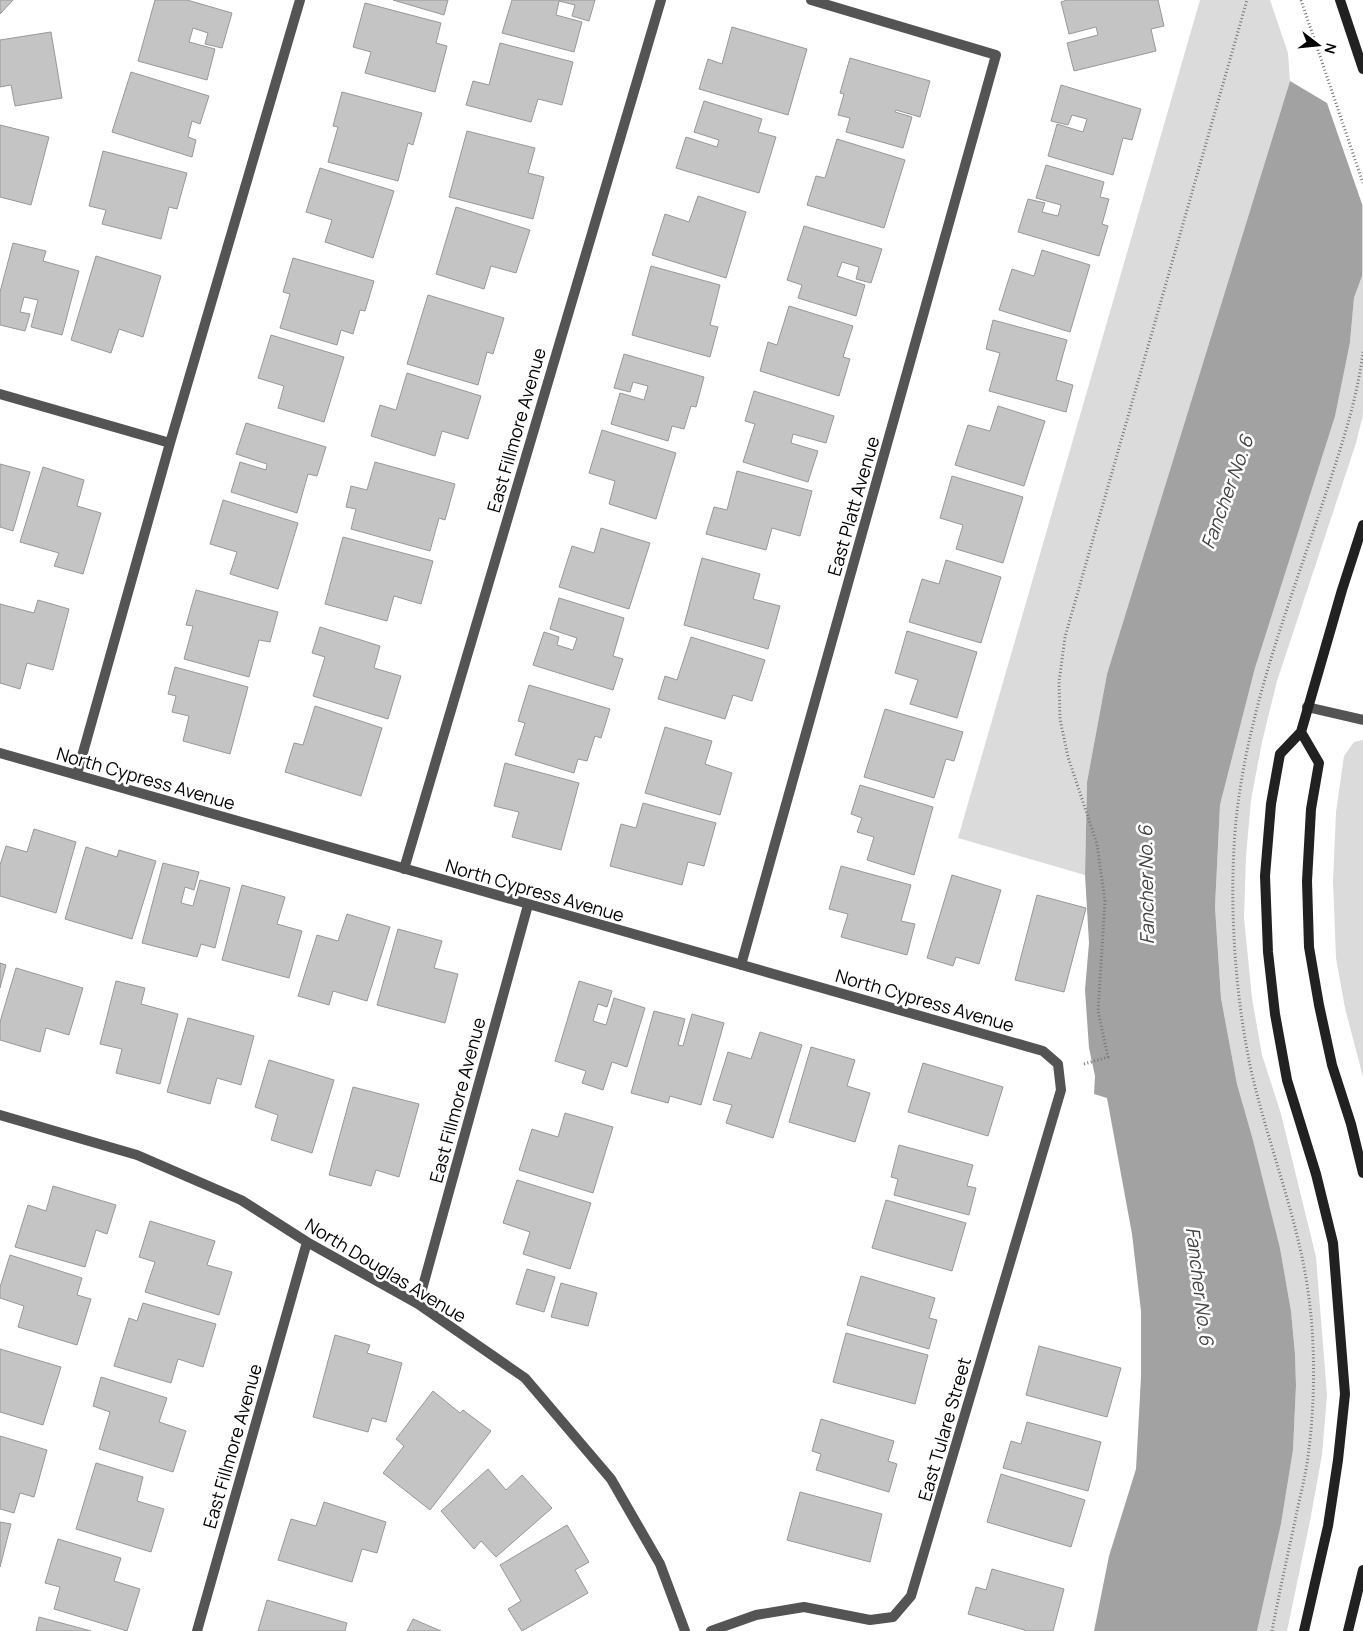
<svg xmlns="http://www.w3.org/2000/svg" width="1363" height="1631" font-family="Manrope,sans-serif">
<rect width="100%" height="100%" fill="#fff"/>
<path fill="#dbdbdb" d="M1200 0H1270L1288 53 1290 81 1107 674 1087 782 1085 875 958 838Z
M1362 204H1363V415L1356 443 1277 681 1262 742 1251 800 1246 856 1244 918 1252 998 1262 1055 1281 1114 1316 1257 1327 1395 1322 1455 1310 1521 1287 1631H1257L1281 1524 1293 1450 1296 1386 1295 1354 1291 1311 1280 1248 1253 1140 1237 1084 1221 998 1215 907 1220 805 1255 668 1350 342 1354 298 1362 276Z
M1363 740V1077L1345 1008 1336 958 1333 881 1336 812 1344 756 1354 742Z"/>
<path fill="#a2a2a2" d="M1290 81 1327 103 1362 204V276L1354 298 1350 342 1335 416 1255 668 1220 805 1215 907 1221 998 1237 1084 1253 1140 1280 1248 1291 1311 1295 1354 1296 1386 1293 1450 1281 1524 1257 1631H1094L1109 1556 1136 1469 1141 1377V1311L1132 1234 1107 1098 1094 1094 1095 1076 1089 1048 1085 990 1089 943 1085 875 1087 782 1107 674Z"/>
<path fill="#c4c4c4" stroke="#989898" d="M0 0H13L0 14Z
M155 0H187L232 13 222 48 205 44 208 33 193 28 189 42 215 49 207 80 138 61Z
M393 0H448L444 15Z
M512 0H595L589 21 572 16 575 5 559 1 556 15 582 22 574 52 502 33Z
M1067 0H1158L1164 26 1151 29 1156 51 1074 71 1067 43 1098 35 1096 27 1069 34 1061 2Z
M365 3 441 23 436 43 447 46 435 92 365 73 371 52 353 47Z
M732 27 807 49 788 115 699 89 708 59 722 64Z
M51 32 62 98 15 106 11 85 0 87V40Z
M500 43 573 62 562 105 538 99 531 122 466 105 473 81 489 85Z
M850 58 930 81 920 117 896 110 895 112 912 117 903 148 846 132 850 118 838 115 844 94 840 93Z
M131 72 209 96 200 124 192 121 188 137 196 140 192 157 112 132Z
M1061 85 1141 109 1132 140 1123 138 1113 175 1048 156 1057 124 1083 132 1087 119 1072 115 1068 125 1051 121Z
M342 92 422 113 413 145 408 143 398 181 328 162 338 127 333 126Z
M704 101 762 119 758 132 776 137 759 193 676 168 686 137 717 147 719 140 694 132Z
M0 125 49 137 31 205 0 197Z
M467 131 535 148 528 173 544 177 533 219 449 197Z
M837 139 905 160 884 228 807 205 816 176 825 178Z
M103 151 187 173 177 209 169 207 161 239 102 224 106 210 89 206Z
M1046 165 1104 182 1100 197 1109 199 1102 224 1108 226 1099 256 1018 232 1028 199 1045 203 1042 212 1058 216 1061 205 1036 198Z
M320 168 394 191 373 258 325 242 332 220 306 212Z
M698 196 746 212 726 278 652 255 665 214 689 222Z
M456 207 530 230 516 273 491 266 484 289 436 274Z
M804 226 882 249 871 283 856 279 859 267 842 262 837 276 865 285 856 316 798 298 802 285 787 280Z
M13 243 46 251 43 261 79 271 62 335 31 327 38 300 24 297 20 312 30 314 25 331 0 325V292Z
M1042 250 1090 265 1070 332 999 310 1012 269 1034 276Z
M96 256 161 276 143 337 119 329 111 353 71 340Z
M293 258 374 281 365 311 360 310 353 334 341 330 337 345 280 328 290 294 283 292Z
M651 266 720 285 710 325 718 327 710 357 632 335Z
M428 295 504 318 493 354 487 352 478 385 407 364Z
M789 306 853 326 843 357 850 359 839 396 760 371 768 342 777 345Z
M993 320 1067 340 1056 380 1073 385 1066 412 989 391 1000 353 986 349Z
M271 335 344 357 324 422 278 408 284 386 258 378Z
M624 354 704 377 696 407 691 406 684 429 672 426 668 441 611 424 620 393 644 400 648 386 633 382 630 392 614 388Z
M407 373 481 396 468 439 442 431 435 456 371 436 380 405 396 410Z
M754 391 834 416 826 443 793 434 791 443 818 451 808 482 743 462 755 424 745 421Z
M998 406 1045 421 1024 486 955 465 968 425 990 431Z
M246 423 326 447 317 476 308 474 297 513 231 492 240 462 266 470 267 464 236 454Z
M602 430 676 453 656 519 609 504 615 481 589 473Z
M375 462 455 484 445 520 439 518 430 551 351 529 356 509 346 507 351 486 367 490Z
M0 464 30 472 13 531 0 527Z
M43 467 84 480 77 506 101 513 83 574 54 566 59 553 20 542Z
M737 471 812 491 800 536 772 528 766 550 706 534 714 507 727 510Z
M952 476 1023 497 1003 563 956 549 963 525 940 518Z
M223 500 298 523 278 589 230 574 237 552 210 544Z
M601 528 650 543 629 609 559 587 572 546 594 553Z
M343 537 433 561 421 604 394 596 387 621 325 604Z
M702 558 760 574 753 599 780 606 768 649 684 625Z
M946 560 1001 577 981 643 909 622 922 579 939 584Z
M196 590 278 612 270 642 259 640 249 677 184 659 193 626 186 625Z
M559 598 624 618 613 656 623 659 613 690 533 665 544 632 559 637 557 645 573 650 577 638 550 629Z
M38 600 69 609 53 670 27 663 20 689 0 683V604L34 613Z
M320 627 380 646 374 668 401 676 388 719 313 696 325 657 312 653Z
M907 631 977 652 957 718 910 704 918 680 895 673Z
M691 637 765 660 752 701 733 695 725 719 658 699 665 676 677 680Z
M175 667 248 687 230 754 183 741 189 716 172 712 176 696 168 694Z
M529 685 610 709 601 738 595 736 587 761 578 759 574 773 515 755 525 723 518 721Z
M315 706 382 728 361 796 285 772 294 743 303 745Z
M885 709 963 732 954 761 946 759 934 798 864 777Z
M665 727 712 741 705 764 732 773 720 815 645 793Z
M505 763 579 783 561 850 512 837 519 812 494 806Z
M860 785 933 807 914 875 867 860 874 837 857 832 862 818 851 814Z
M643 803 716 823 704 866 688 862 682 885 610 866 621 824 636 828Z
M34 829 76 842 56 913 0 896V865L6 846 27 852Z
M86 847 117 857 119 850 156 861 132 939 65 919Z
M163 863 199 872 194 890 185 887 181 903 193 906 200 880 230 888 215 948 201 944 197 957 142 943Z
M841 866 911 885 901 921 915 924 907 955 841 937 848 914 829 909Z
M952 875 1001 890 979 964 956 957 953 966 927 958Z
M242 885 285 897 277 924 302 931 289 978 222 960Z
M1037 895 1086 908 1064 992 1015 980Z
M347 914 390 927 367 1001 333 991 329 1005 298 996 317 935 338 941Z
M398 929 442 941 434 968 458 974 445 1023 377 1005Z
M0 963 6 965 0 988Z
M16 968 83 988 69 1035 46 1028 40 1052 0 1040V1022Z
M116 981 145 988 141 1004 178 1014 160 1084 116 1073 122 1049 100 1044Z
M579 981 612 991 607 1007 598 1004 593 1021 606 1025 614 998 645 1008 627 1067 612 1062 603 1090 582 1083 586 1071 555 1061Z
M654 1011 685 1019 678 1045 683 1046 692 1014 724 1023 701 1105 670 1096 668 1103 631 1093Z
M188 1018 254 1036 241 1085 217 1078 210 1104 167 1092Z
M760 1032 802 1045 773 1138 726 1123 732 1105 713 1100 728 1052 751 1059Z
M811 1047 855 1060 847 1086 870 1093 855 1142 789 1122Z
M269 1060 334 1080 312 1153 271 1140 278 1115 255 1107Z
M923 1063 1003 1087 988 1136 908 1112Z
M353 1087 419 1104 399 1177 376 1170 371 1186 329 1175Z
M565 1113 613 1127 593 1193 519 1170 532 1129 558 1137Z
M899 1145 973 1165 967 1186 976 1188 969 1215 894 1195 898 1179 891 1177Z
M517 1180 591 1203 570 1269 523 1254 530 1232 503 1223Z
M53 1186 116 1205 107 1234 96 1230 85 1267 15 1247 28 1205 46 1211Z
M886 1200 966 1223 952 1271 872 1248Z
M150 1221 215 1241 207 1265 232 1272 219 1315 145 1292 155 1262 139 1257Z
M10 1255 82 1278 77 1295 91 1299 77 1345 18 1327 24 1306 0 1298V1287Z
M527 1269 555 1277 544 1312 516 1304Z
M861 1276 935 1298 929 1318 937 1320 929 1349 847 1325Z
M561 1283 597 1293 588 1326 551 1317Z
M143 1303 216 1324 203 1367 178 1359 171 1383 114 1366 129 1318 137 1321Z
M846 1333 928 1355 915 1404 833 1382Z
M335 1335 370 1345 367 1353 402 1363 386 1422 372 1418 368 1432 313 1417Z
M1039 1346 1121 1368 1107 1417 1026 1395Z
M0 1349 61 1367 43 1425 0 1412Z
M101 1377 167 1398 159 1422 186 1431 173 1472 99 1449 110 1412 93 1406Z
M433 1391 460 1413 463 1410 491 1431 430 1510 383 1473 404 1446 396 1439Z
M821 1419 894 1441 888 1461 897 1464 889 1492 816 1470 821 1454 812 1451Z
M1027 1422 1101 1442 1088 1491 1003 1468 1011 1441 1021 1444Z
M0 1436 47 1450 34 1497 20 1493 14 1513 0 1509Z
M96 1463 143 1477 137 1501 164 1509 151 1552 76 1529Z
M488 1469 506 1490 522 1475 552 1508 496 1557 481 1541 474 1549 441 1511Z
M1001 1474 1085 1500 1071 1547 987 1522Z
M800 1492 882 1514 870 1562 787 1540Z
M324 1502 386 1522 377 1553 362 1549 352 1582 278 1560 291 1519 316 1526Z
M0 1522 11 1524 0 1567Z
M567 1525 589 1562 575 1570 588 1593 522 1631 508 1609 521 1601 500 1565Z
M58 1539 121 1558 114 1581 140 1589 127 1631 54 1609 60 1587 45 1583Z
M992 1569 1064 1589 1053 1631H1028L968 1614 976 1587 986 1590Z
M267 1600 347 1623 345 1631H258Z
M39 1617 91 1631H36Z
M413 1619 441 1631H407Z"/>
<g fill="none" stroke-linecap="round" stroke-linejoin="round">
<path stroke="#767676" stroke-width="3" stroke-dasharray="1 2.5" stroke-linecap="butt" d="M1301 0 1363 183
M1084 1064 1108 1057 1098 1011 1105 901 1097 844 1068 757 1060 719 1059 682 1065 637 1247 0
M1272 1631C1279 1594 1287 1558 1295 1521 1299 1500 1305 1479 1308 1457 1316 1395 1316 1329 1304 1267 1291 1200 1266 1136 1251 1070 1236 1000 1230 918 1234 847 1240 732 1284 619 1320 511 1337 459 1356 407 1363 352"/>
<path stroke="#545454" stroke-width="10" d="M1307 707 1363 720"/>
<path stroke="#545454" stroke-width="10" d="M0 394 170 443
M0 753 1043 1051 1058 1064 1061 1090 911 1596 893 1617 870 1620 804 1607 756 1615 711 1631
M77 774 170 443 300 0
M404 869 661 0
M741 965 996 55 811 0
M0 1115 137 1155 241 1200 307 1242 418 1304 525 1378 611 1479 660 1564 685 1631
M418 1304 528 905
M197 1631 307 1242"/>
<path stroke="#212121" stroke-width="10" d="M1340 0 1363 69
M1301 732 1280 754 1271 804 1265 876 1268 952 1275 1014 1287 1080 1316 1174 1333 1243 1345 1394 1338 1460 1328 1526 1304 1631
M1301 732 1319 763 1311 809 1307 881 1309 947 1319 1005 1332 1065 1351 1124 1363 1173
M1301 732 1342 590 1363 525
M1348 1631 1363 1570"/>
</g>
<g text-anchor="middle" dominant-baseline="central" stroke-width="5" stroke-linejoin="round" paint-order="stroke">
<g font-size="18" fill="#000" stroke="#fff">
<text transform="translate(516 430) rotate(-74)">East Fillmore Avenue</text>
<text transform="translate(853 506) rotate(-74)">East Platt Avenue</text>
<text transform="translate(146 778) rotate(16)">North Cypress Avenue</text>
<text transform="translate(535 890) rotate(16)">North Cypress Avenue</text>
<text transform="translate(925 1000) rotate(16)">North Cypress Avenue</text>
<text transform="translate(457 1100) rotate(-75)">East Fillmore Avenue</text>
<text transform="translate(386 1270) rotate(31)">North Douglas Avenue</text>
<text transform="translate(944 1429) rotate(-74)">East Tulare Street</text>
<text transform="translate(232 1446) rotate(-74)">East Fillmore Avenue</text>
</g>
<g font-size="19" font-style="italic" fill="#434343" stroke="#fff">
<text transform="translate(1227 492) rotate(-70)">Fancher No. 6</text>
<text transform="translate(1146 885) rotate(-91)">Fancher No. 6</text>
<text transform="translate(1200 1286) rotate(83)">Fancher No. 6</text>
</g>
</g>
<g transform="translate(1318 45) rotate(106)" stroke="#ffffff" stroke-width="4" paint-order="stroke">
<path d="M0-4L9 19L0 12L-9 19Z" fill="#000000"/>
<text y="-8" font-size="14" font-weight="bold" text-anchor="middle" fill="#000000">N</text>
</g>
</svg>
